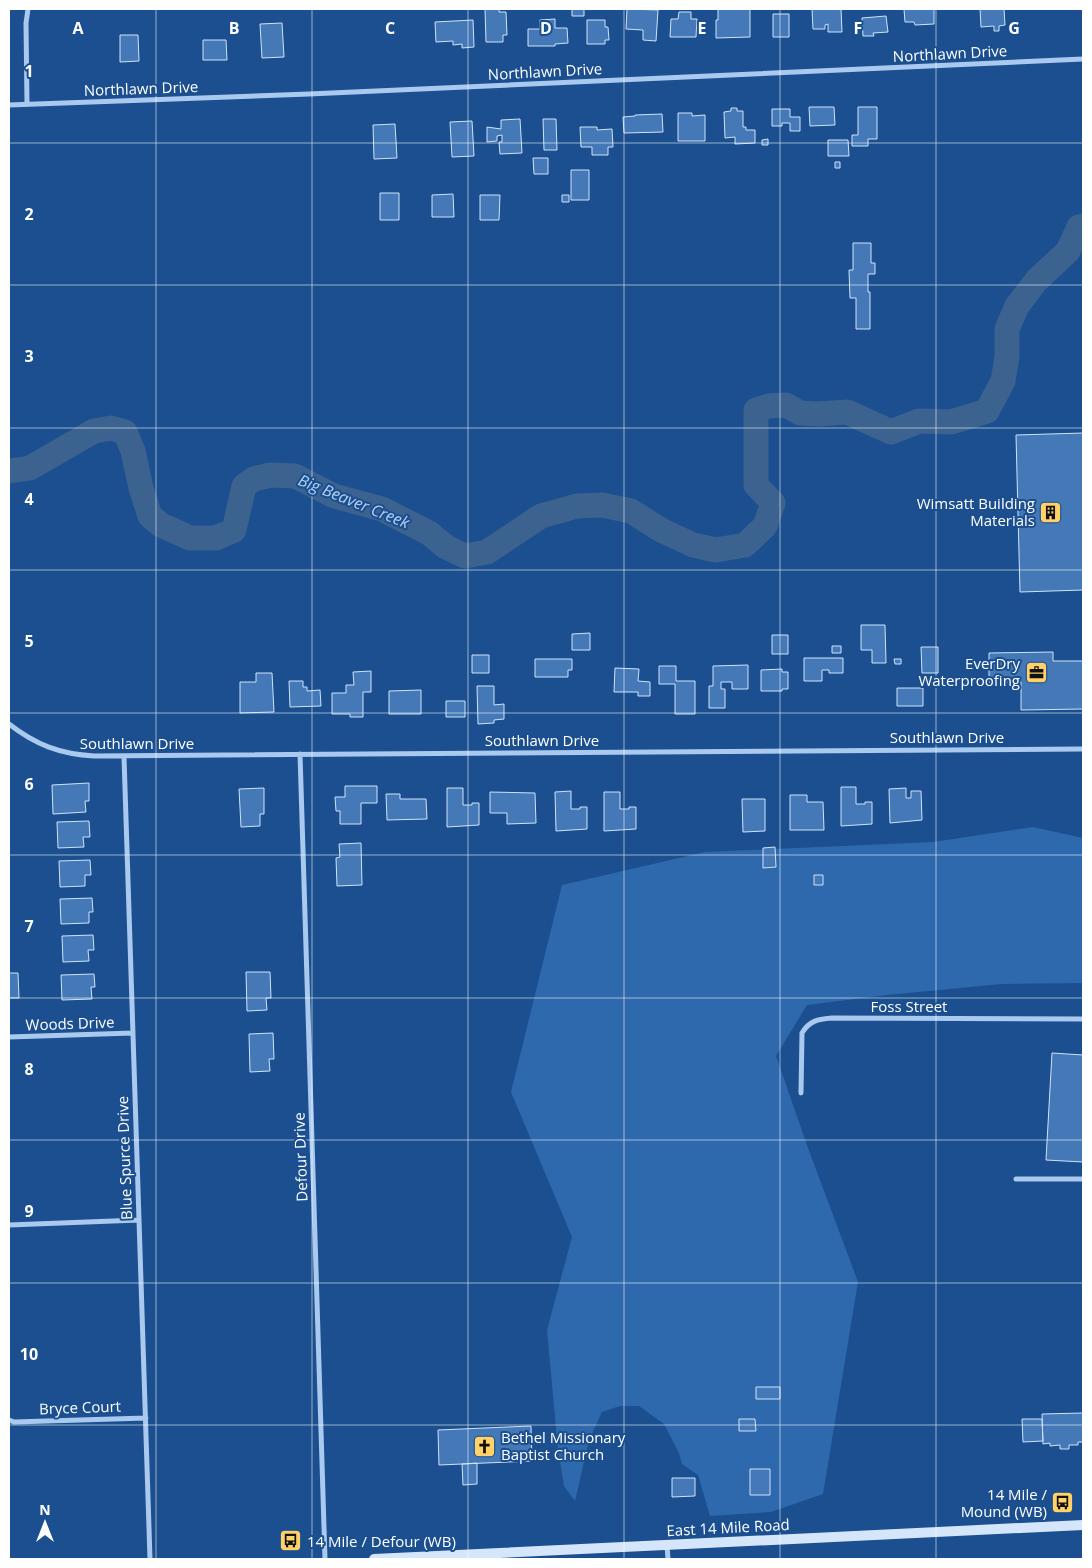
<svg xmlns="http://www.w3.org/2000/svg" width="1092" height="1568" font-family="'Open Sans',sans-serif">
<rect width="100%" height="100%" fill="#1b4f8f"/>
<path fill="#2e69ad" d="M1033 827 1083 838V983L1002 984 887 995 807 1005 776 1056 808 1148 858 1282 823 1494 771 1512 710 1516 698 1475 682 1464 679 1453 664 1424 639 1406H620L602 1412 589 1440 575 1501 564 1486 558 1450 547 1330 572 1237 511 1092 562 885 705 852 933 842Z"/>
<g fill="none" stroke-linecap="round" stroke-linejoin="round">
<path stroke="#3c6290" stroke-width="25" d="M9 471 30 468 94 431 111 428 125 432 133 451 141 488 150 516 161 525 190 538H216L234 530 244 486 254 479 270 475 295 476 334 496 382 509 429 533 446 547 465 556 487 552 541 516 577 506 602 505 631 511 661 530 693 545 716 550 745 545 765 526 773 503 756 485V410L769 406 786 405 800 413 818 414 847 412 891 432 919 421 951 422 987 411 1003 381 1007 357V329L1017 306 1037 280 1068 251 1079 227 1083 226"/>
</g>
<path fill="#4478b7" stroke="#cfe3fa" d="M485 9H499V12H506L507 35H503V42H486Z
M572 9H584V16H572Z
M627 9 658 10 656 41 643 40V30L626 29Z
M718 9H750V37L716 38V20H718Z
M812 9H841L842 32H828V24L825 25V29H813Z
M904 9H934V24L915 25 914 22H905Z
M980 9H1004L1005 25 999 26V31H994V26L981 27Z
M679 12H691V19H697L696 37H670L671 19H678Z
M773 14H789V37H773Z
M886 16 888 32 873 33 874 36H863L862 18Z
M555 19V28H567L568 43 555 44V46H528V29H540V20Z
M473 20 474 47 462 48V44L453 45V41L436 42 435 22Z
M587 20H605V27H608L609 40H605V44H587Z
M282 23 284 57 262 58 260 24Z
M120 35H138L139 61 120 62Z
M203 40H226L227 60H203Z
M809 107H834L835 125 810 126Z
M858 107H877V139H868V146H852V135H858Z
M731 108H737V111H743V127H746V130H755V143L735 144V137L725 138 724 112 731 111Z
M772 109H790V117H800V131H790V123H782V126H772Z
M678 113H692V116L705 115V141H678Z
M662 114 663 132 624 133 623 117 635 116V115Z
M520 119 522 153 500 154 499 142H502V135L497 136V141L487 142V127L501 129V120Z
M543 119H556L557 150H544Z
M472 121 474 156 452 157 450 122Z
M395 124 397 158 374 159 373 125Z
M580 127H597V130L612 129 613 147H608V155H592V147H581Z
M768 139V145H762V140Z
M828 140H848L849 156H828Z
M533 158H548V174H534Z
M835 162H840V168H835Z
M571 170H589V200H571Z
M380 193H399V220H380Z
M453 194 454 217H432V195Z
M480 195H500L499 220H480Z
M562 195H569V202H562Z
M853 243H871V263H875V274H868V292H870V329H856V298H850L849 270H853Z
M1083 433V590L1020 592 1016 435Z
M861 625H885L886 663H872V650H861Z
M590 633V650H572V634Z
M772 635H788V654H772Z
M832 646H841V653H832Z
M921 647H938V673H922Z
M1053 652V661H1083V709L1021 710V682L989 683V653Z
M472 655H489V673H472Z
M804 658H843V673H829V670H822V681H804Z
M535 659H572V670H568V677H535Z
M894 659H901V664H895Z
M748 665V689H732V682H721V689H725V708H709V686H713V666Z
M659 666H676V681H695V714H675V684H659Z
M615 668 639 669 638 681 650 682V696H638V692H614Z
M782 669V672H788V689H782V691H761V670Z
M371 671V692H363V717H350V714H332V693H346V685H354L353 672Z
M256 673H272L274 712 240 713V682H256Z
M289 681H303V687H307V691L320 690 321 706 290 707Z
M477 686H494V705L504 704V719L494 720V723L478 724Z
M897 688H923V706H897Z
M421 690V714H389V691Z
M446 701H465V717H446Z
M89 783V801H85L86 812 53 814 52 785Z
M345 786H377V803H361V824H340V811H336L335 797H345Z
M841 787H856V804H865V802H872V824L841 826Z
M264 788V814H260V826L241 827 239 789Z
M447 788H463V805H472V803H479V825L447 827Z
M906 788V798H911V791H921L922 820 890 823 889 789Z
M571 791V809H580V807H587V829L556 831 555 792Z
M490 792 535 793 536 823 507 824V813H490Z
M604 792H620V809H629V807H636V829L604 831Z
M386 794H400V799H426L427 819 387 820Z
M790 795H807V802H823L824 830H790Z
M742 799H765V831L743 832Z
M89 821 90 837H83L84 847 58 848 57 822Z
M361 843 362 885 337 886 336 858 340 857 339 844Z
M775 847 776 867 763 868V848Z
M90 860 91 875H85V886L60 887 59 861Z
M814 875H823V885H814Z
M92 898 93 912H89V923L61 924 60 899Z
M93 935 94 950H88L89 961 63 962 62 936Z
M246 972H270L271 998H266L267 1010 247 1011Z
M9 973H18L19 998H9Z
M94 974 95 987H91L92 999 62 1000 61 975Z
M273 1033 274 1059H269L270 1071 250 1072 249 1034Z
M1052 1053 1083 1055V1162L1046 1160Z
M756 1387H780V1399H756Z
M1083 1413V1442H1078V1445H1069V1449H1060V1445L1050 1446V1443L1043 1444 1042 1414Z
M739 1419H755L756 1431H739Z
M1022 1419H1042L1043 1441 1023 1442Z
M531 1426 532 1461 439 1465 438 1430Z
M477 1463V1484L463 1485 462 1464Z
M750 1469H770V1495H750Z
M672 1478H695V1496L672 1497Z"/>
<g fill="none" stroke-linecap="round" stroke-linejoin="round">
<path stroke="#a9c9ee" stroke-width="5" d="M27 104 26 23 28 9
M9 105 309 94 1083 59
M9 724C36 745 60 754 94 756L1083 749
M300 754 325 1559
M124 757 150 1559
M9 1037 133 1033
M801 1093 802 1033C809 1021 818 1019 832 1018L1083 1019
M1016 1179H1083
M9 1225 139 1220
M9 1420 14 1422 146 1418
M667 1545 668 1559"/>
<path stroke="#d6e6fa" stroke-width="10" d="M374 1559 1083 1525"/>
</g>
<path fill="none" stroke="#fff" stroke-width="1" stroke-opacity="0.55" d="M156 9V1559M312 9V1559M468 9V1559M624 9V1559M780 9V1559M936 9V1559M9 143H1083M9 285H1083M9 428H1083M9 570H1083M9 713H1083M9 855H1083M9 998H1083M9 1140H1083M9 1283H1083M9 1425H1083"/>
<defs>
<symbol id="building-square" viewBox="-11 -11 22 22"><rect x="-9" y="-9" width="18" height="18" rx="4" fill="#ffd166" stroke="#1b4f8f"/><path d="M-4-6H4V6H1V3H-1V6H-4ZM-2.5-4.3h1.7v1.8h-1.7ZM.8-4.3h1.7v1.8H.8ZM-2.5-1h1.7V.8h-1.7ZM.8-1h1.7V.8H.8Z" fill="#111"/></symbol>
<symbol id="office-square" viewBox="-11 -11 22 22"><rect x="-9" y="-9" width="18" height="18" rx="4" fill="#ffd166" stroke="#1b4f8f"/><path d="M-6-3h4V-5.5h4V-3h4V5H-6ZM-1-4.5V-3h2v-1.5ZM-6 0V1H6V0Z" fill="#111"/></symbol>
<symbol id="church-square" viewBox="-11 -11 22 22"><rect x="-9" y="-9" width="18" height="18" rx="4" fill="#ffd166" stroke="#1b4f8f"/><path d="M-1.2-6h2.4v3.5h3.3v2.4h-3.3V6h-2.4V-.1h-3.3v-2.4h3.3Z" fill="#111"/></symbol>
<symbol id="bus-square" viewBox="-11 -11 22 22"><rect x="-9" y="-9" width="18" height="18" rx="4" fill="#ffd166" stroke="#1b4f8f"/><path d="M-5-6H5V4H4V6H2V4H-2V6H-4V4H-5ZM-3.5-4V0h7V-4ZM-3.5 1.2v1.5H-2V1.2ZM2 1.2v1.5H3.5V1.2Z" fill="#111"/></symbol>
</defs>
<g fill-rule="evenodd">
<use href="#building-square" x="1038" y="500" width="25" height="25"/>
<use href="#office-square" x="1024" y="660" width="25" height="25"/>
<use href="#church-square" x="472" y="1434" width="25" height="25"/>
<use href="#bus-square" x="1050" y="1490" width="25" height="25"/>
<use href="#bus-square" x="278" y="1528" width="25" height="25"/>
</g>
<g text-anchor="middle" dominant-baseline="central" stroke-width="4" stroke-linejoin="round" paint-order="stroke">
<g font-size="15" fill="#fff" stroke="#1b4f8f">
<text transform="translate(950 53) rotate(-3)">Northlawn Drive</text>
<text transform="translate(545 71) rotate(-3)">Northlawn Drive</text>
<text transform="translate(141 88) rotate(-2)">Northlawn Drive</text>
<text x="947" y="737">Southlawn Drive</text>
<text x="542" y="740">Southlawn Drive</text>
<text x="137" y="743">Southlawn Drive</text>
<text x="909" y="1006">Foss Street</text>
<text transform="translate(70 1023) rotate(-2)">Woods Drive</text>
<text transform="translate(300 1157) rotate(-92)">Defour Drive</text>
<text transform="translate(124 1158) rotate(-92)">Blue Spurce Drive</text>
<text transform="translate(80 1407) rotate(-2)">Bryce Court</text>
<text transform="translate(728 1527) rotate(-3)">East 14 Mile Road</text>
</g>
<g font-size="15" fill="#fff" stroke="#1b4f8f" text-anchor="end">
<text x="1035" y="503">Wimsatt Building<tspan x="1035" dy="17">Materials</tspan></text>
<text x="1020" y="663">EverDry<tspan x="1020" dy="17">Waterproofing</tspan></text>
<text x="501" y="1437" text-anchor="start">Bethel Missionary<tspan x="501" dy="17">Baptist Church</tspan></text>
<text x="1047" y="1494">14 Mile /<tspan x="1047" dy="17">Mound (WB)</tspan></text>
<text x="307" y="1541" text-anchor="start">14 Mile / Defour (WB)</text>
</g>
<g font-size="16" font-style="italic" fill="#b5d3f5" stroke="#1b4f8f">
<text transform="translate(354 501) rotate(22)">Big Beaver Creek</text>
</g>
</g>
<g font-size="16" text-anchor="middle" font-weight="bold" fill="#fff" stroke="#1b4f8f" stroke-width="4" stroke-linejoin="round" paint-order="stroke">
<text x="78" y="34">A</text>
<text x="234" y="34">B</text>
<text x="390" y="34">C</text>
<text x="546" y="34">D</text>
<text x="702" y="34">E</text>
<text x="858" y="34">F</text>
<text x="1014" y="34">G</text>
<text x="29" y="77">1</text>
<text x="29" y="220">2</text>
<text x="29" y="362">3</text>
<text x="29" y="505">4</text>
<text x="29" y="647">5</text>
<text x="29" y="790">6</text>
<text x="29" y="932">7</text>
<text x="29" y="1075">8</text>
<text x="29" y="1217">9</text>
<text x="29" y="1360">10</text>
</g>
<rect width="1092" height="1568" fill="none" stroke="#ffffff" stroke-width="20"/>
<g transform="translate(45 1523)" stroke="#1b4f8f" stroke-width="4" paint-order="stroke">
<path d="M0-4L9 19L0 12L-9 19Z" fill="#ffffff"/>
<text y="-8" font-size="14" font-weight="bold" text-anchor="middle" fill="#ffffff">N</text>
</g>
</svg>
